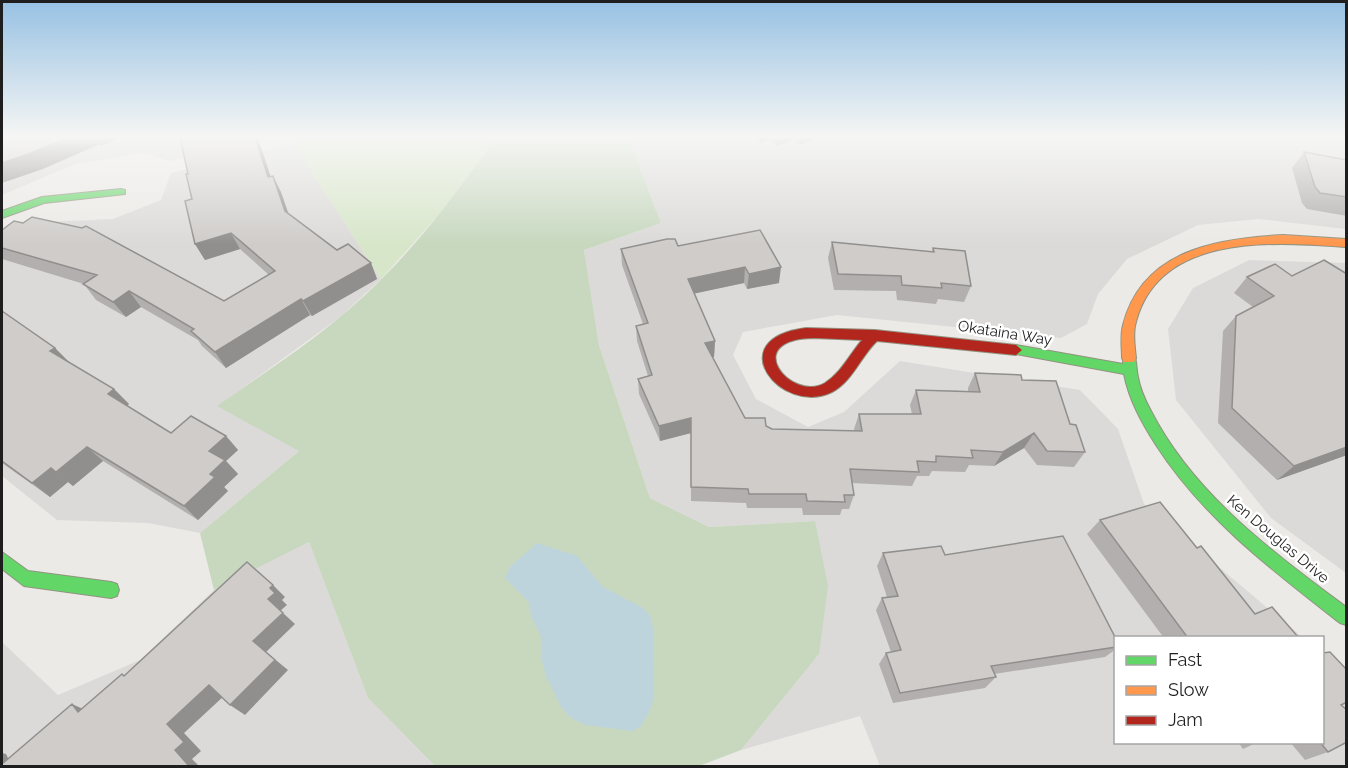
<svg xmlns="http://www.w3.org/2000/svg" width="1348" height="768" font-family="Raleway,sans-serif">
<rect width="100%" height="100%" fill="#eceae7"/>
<path fill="#dbdad8" d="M2 137H274L170 161 143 153 75 164 2 195Z
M628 137H1346V229L1258 219 1198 225 1127 259 1098 294 1087 324 1061 338 837 315 743 332 733 355 756 399 808 427 844 412 900 361 1080 390 1118 429 1144 504 1302 637 1116 638V742H1322L1346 677V766H880L860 716 741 750 819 654 815 521 709 527 650 498 599 345 584 250 661 223Z
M293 143 381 279 340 317 218 406 300 450 200 533 148 523 57 520 2 476V234L45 222 113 219 161 200 171 173Z
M1249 260 1346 263V573L1271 518 1176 400 1168 329 1193 288Z
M309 542 368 698 435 766H2V642L58 695 140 660 214 590Z"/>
<path fill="#d7e6c9" d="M298 137H496L459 192 381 279 293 143Z"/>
<path fill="#c7d8bf" d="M496 137H628L661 223 584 250 599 345 650 498 709 527 815 521 828 586 819 654 741 750 699 766H435L368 698 309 542 214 590 200 533 299 451 217 406C258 377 302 349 340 317 401 267 452 201 496 137Z"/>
<path fill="#bed4dc" d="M537 543 577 556 603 587 643 608 650 615 653 629 654 690 652 706 641 726 633 731 585 725 571 718 561 707 546 676 542 661 541 637 531 616 529 602 505 578 510 567Z"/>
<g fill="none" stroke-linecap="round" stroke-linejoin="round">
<defs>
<path id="fast" d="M121 189 125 190V194L44 203 2 218V211L42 197Z
M1016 345 1123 364 1124 354H1134C1137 361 1136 369 1138 377 1140 389 1145 400 1151 411 1194 495 1273 552 1346 607V625L1340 623C1272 570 1203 518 1156 445 1142 423 1129 400 1124 374L1011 353 1010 350 1011 347Z
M2 552 28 571 111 582 117 584 119 590 117 596 111 598 24 586 2 569Z"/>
<path id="slow" d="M1284 235 1346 239V247C1274 242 1156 232 1135 326 1133 336 1135 348 1136 358L1134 362H1124L1122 358C1122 348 1120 336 1123 325 1142 250 1217 238 1284 235Z"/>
<path id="jam" d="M806 328 875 330 1016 345 1022 350 1016 355 877 341C861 356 852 382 832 392 782 417 719 339 806 328ZM814 338 862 340C850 354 841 373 825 383 791 403 739 339 814 338Z"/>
</defs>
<use href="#fast" stroke="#919381" stroke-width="2"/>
<use href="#slow" stroke="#919381" stroke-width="2"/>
<use href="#jam" stroke="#919381" stroke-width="2"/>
<use href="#fast" fill="#63d668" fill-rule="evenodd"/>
<use href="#slow" fill="#ff974d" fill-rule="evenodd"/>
<use href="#jam" fill="#b3261e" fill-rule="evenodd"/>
</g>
<path fill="#b2afae" d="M180 137H262L258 138 270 177 281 192 288 214 337 250 371 263 377 279 312 316 310 315 226 368 202 346 198 340 141 307 126 317 96 300 84 284 2 259V230L224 301 269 275 240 249 205 260 195 244 192 199 188 174Z
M752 137H822L799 145 793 140 776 146 770 140 760 143Z
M1304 152 1347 160V216L1307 209 1302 203 1292 168Z
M760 230 779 283 747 289 744 283 694 293 715 341 714 357H712L745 418 772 429 855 431 854 429 859 414H912L910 405 916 390 968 391V388L975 373 1022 380 1070 424 1085 452 1074 467 1037 465 1024 448 994 466 969 465 965 472 932 471 929 476H917L912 486 852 483 854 495 849 509H842L840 515H803L802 508H747L746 503 691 501V433L660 441 639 394 638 379 648 376 637 341 636 326 643 324 622 265 621 249 678 246Z
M832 242 932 252 933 248 971 286 964 302 938 299 936 304 897 300 896 291 834 290 828 258Z
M1347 274V455L1277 480 1218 423 1223 331 1236 316 1253 307 1234 293 1247 277Z
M2 311 55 348 70 363 114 389 129 404 127 406 171 433 226 436 238 450 226 461 238 474 224 487 228 491 198 520 103 461 73 486 68 482 50 497 2 463Z
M1100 520 1197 548 1255 614 1299 638H1164L1087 534Z
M883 553 945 555 1116 639V649L1105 657 994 674 996 677 985 688 893 703 879 664 886 653 891 652 876 610 882 598 887 597 877 566Z
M1341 705 1328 752 1305 760 1290 742H1323Z
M1238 742H1258L1243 749Z"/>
<path fill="#918f8d" d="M69 137H122L101 146 100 144 43 169 2 183V163Z
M255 137H262L258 138 276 193 268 177Z
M761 137H770V140L760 143Z
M777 137H794L793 140 776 146Z
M800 137H822L799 145Z
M273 176 281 192 293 227 285 211Z
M231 233 240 249 205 260 195 244Z
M371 263 377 279 312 316 303 301Z
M745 267 744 283 688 295V279Z
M781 267 779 283 747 289 749 274Z
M129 291 141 307 126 317 113 302Z
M301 299 310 315 226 368 215 352Z
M715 341 714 357 704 359 705 343Z
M55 348 70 363 50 351Z
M114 389 129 404 122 409 108 394Z
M691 418V433L660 441 659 426Z
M1034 433 1024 448 994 466 1003 452Z
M226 436 238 450 226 461 238 474 224 487 228 491 198 520 184 506 210 474 209 451Z
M87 447 103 461 73 486 56 472Z
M1347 447V455L1277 480 1294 466Z
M51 468 68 482 50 497 32 483Z
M273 585 285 597 282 600 287 605 280 611 268 599 270 588Z
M283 613 295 624 266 652 288 670 245 715 230 705 253 641Z
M209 685 225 695 184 733 201 751 192 759 199 766H189L175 750 167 724Z
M72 704 92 713 78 712Z
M2 753 6 754 12 766H2Z"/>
<path fill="#cfccca" stroke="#918f8d" stroke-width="1.5" d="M2 137H69L31 153 2 163Z
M180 137H255L268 177 273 176 285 211 337 250 348 244 371 263 303 301 301 299 215 352 191 331 194 329 129 291 113 302 83 284 97 275 2 248V230L14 221 23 223 32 217 82 228 86 226 224 301 275 271 231 233 195 244 185 201 192 199 186 174H188Z
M1304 152 1347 160V197L1320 193 1315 187Z
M760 230 781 267 749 274 745 267 688 279 715 341 705 343 745 418H765L766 426 772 429 862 431 859 414H921L916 390 980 392 975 373 1021 375 1022 380 1056 381 1070 424 1076 425 1085 452 1047 451 1034 433 1003 452 971 450 973 458 936 456V462L917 461 919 472 850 469 854 495H844L845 502 807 501 806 494H749L748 489 691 487V418L659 426 638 379 652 375 636 326 648 323 621 249 667 239H675L678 246Z
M832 242 934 252 933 248 965 251 971 286 941 283 942 288 902 285 901 276 838 274Z
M1324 260 1347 274V447L1294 466 1232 408 1236 316 1274 296 1247 277 1275 264 1292 276Z
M2 311 55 348 50 351 114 389 108 394 171 433 191 416 226 436 209 451 225 460 210 474 215 477 184 506 87 447 56 472 51 468 32 483 2 461Z
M1160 502 1197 548 1201 546 1255 614 1272 607 1299 638H1188L1100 520Z
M1063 536 1116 639V647L991 666 996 677 900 693 886 653 901 650 882 598 898 596 883 553 941 546 945 555Z
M247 562 273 585 270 588 275 593 268 599 283 613 253 641 275 660 230 705 209 685 167 724 184 742 175 750 189 766H2V764L72 704 78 712 122 674 124 676Z
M1330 652 1347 670V702L1341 705 1347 710V742L1328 752 1320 742H1323V653Z"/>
<linearGradient id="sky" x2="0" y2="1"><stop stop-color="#97c1e3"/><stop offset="0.56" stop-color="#f6f6f4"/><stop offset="1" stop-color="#f6f6f4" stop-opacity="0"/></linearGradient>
<rect width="1348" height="244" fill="url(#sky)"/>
<g text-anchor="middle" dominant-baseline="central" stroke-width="5" stroke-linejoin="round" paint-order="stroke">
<g font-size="15" fill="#1e1e1e" stroke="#fff">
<text transform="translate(1005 333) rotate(9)">Okataina Way</text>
<text transform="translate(1278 539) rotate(40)">Ken Douglas Drive</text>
</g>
</g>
<rect width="1348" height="768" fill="none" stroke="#1e1e1e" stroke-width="6"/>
<rect x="1114" y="636" width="210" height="108" fill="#ffffff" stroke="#a5a5a5" stroke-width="1.5"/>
<rect x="1126" y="656" width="30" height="9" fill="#63d668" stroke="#a5a5a5" stroke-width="1.5"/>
<text x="1168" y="666" font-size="18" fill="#1e1e1e">Fast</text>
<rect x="1126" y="686" width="30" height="9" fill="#ff974d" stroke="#a5a5a5" stroke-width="1.5"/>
<text x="1168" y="696" font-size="18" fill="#1e1e1e">Slow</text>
<rect x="1126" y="716" width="30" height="9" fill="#b3261e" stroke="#a5a5a5" stroke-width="1.5"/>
<text x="1168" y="726" font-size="18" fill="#1e1e1e">Jam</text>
</svg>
